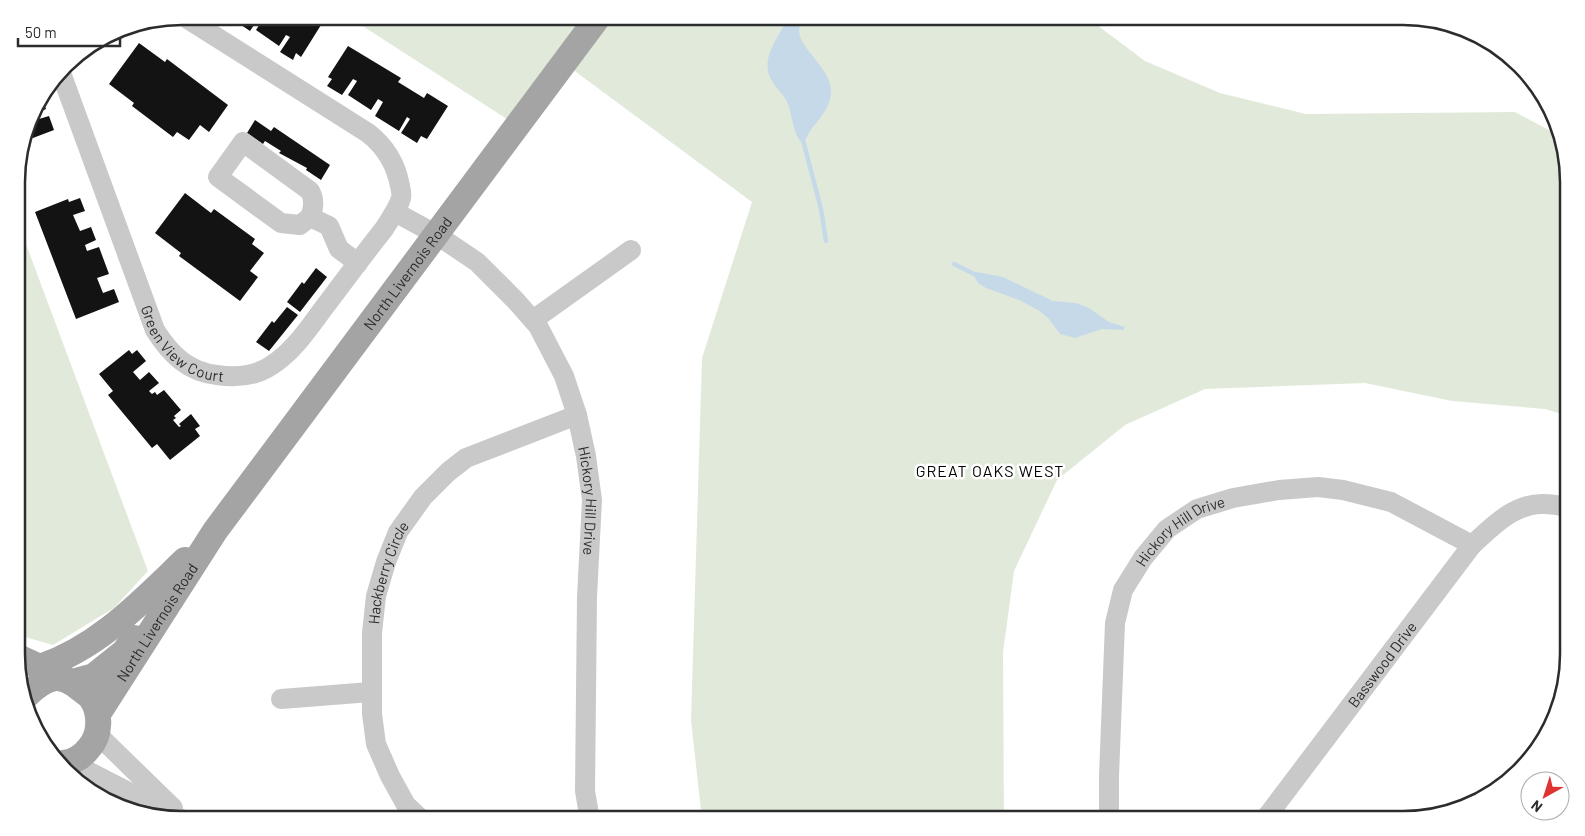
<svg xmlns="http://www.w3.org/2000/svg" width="1585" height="836" font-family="Barlow,sans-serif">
<rect width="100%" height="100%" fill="#fff"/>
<path fill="#e1eada" d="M347 16H1085L1145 61 1220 93 1306 114 1515 112 1558 135 1567 161 1568 416 1545 409 1452 401 1365 383 1205 389 1125 425 1057 480 1014 571 1003 653 1004 820H702L691 720 702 358 752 202 557 58 510 121Z
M17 220 148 571 114 608 53 645 18 635Z"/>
<path fill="#c6d9e9" d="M789 16H806C804 19 801 23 800 26 793 45 831 66 831 91 831 112 813 122 806 139L800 141C791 127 793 114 786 100 782 93 776 88 772 81 758 60 780 35 789 16Z
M977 272 1003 277 1053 301 1076 303 1089 308 1109 322 1125 327 1123 330 1102 329 1075 338 1060 334 1048 318 1038 310 1019 300 986 288 978 283 975 278Z"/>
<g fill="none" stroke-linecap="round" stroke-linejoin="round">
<path stroke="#c6d9e9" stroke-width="4.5" d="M803 140 821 209 826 241
M954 264 976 275"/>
</g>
<path fill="#131313" d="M228 16H299L302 18 307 16 321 25 301 57 296 53 293 60 280 52 290 37 286 35 279 46 256 30 261 22 258 19 250 31Z
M139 43 165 62 167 59 228 105 209 132 200 125 189 140 177 132 173 137 132 106 134 103 109 84Z
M348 46 401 78 398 82 424 98 427 93 448 106 427 139 421 136 417 143 401 133 410 119 407 117 399 131 375 116 383 102 378 99 371 110 348 95 357 81 353 79 342 95 327 86 332 79 328 77Z
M42 98 46 109 37 113 39 119 49 116 54 130 25 141 33 109Z
M255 120 271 131 274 127 330 165 321 180 306 170 307 168 279 153 281 151 265 141 263 144 247 133Z
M185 193 211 213 214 209 255 239 252 244 264 253 250 271 258 277 240 301 179 256 181 253 155 233Z
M80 198 85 211 73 215 80 231 91 227 96 240 85 245 87 251 99 247 109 274 97 278 103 293 114 289 119 302 76 319 35 212 68 199 69 202Z
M316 268 327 277 300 312 287 302 302 282 304 284Z
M287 307 298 315 269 351 256 342 272 321 274 323Z
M129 350 132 354 137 350 146 361 133 372 140 380 149 372 159 383 149 391 152 394 155 392 157 395 164 390 181 410 174 416 176 418 173 420 179 427 181 426 179 424 191 414 200 426 195 429 200 436 170 460 157 444 152 448 108 395 113 391 99 374Z"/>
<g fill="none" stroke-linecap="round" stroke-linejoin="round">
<g stroke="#c9c9c9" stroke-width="20">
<path id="s1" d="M61 73 155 330C170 354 188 372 217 375 236 378 256 376 272 365 295 350 310 326 326 305 345 280 364 254 384 229 390 219 398 209 401 198 402 194 401 190 400 186 396 164 386 147 368 133L183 16"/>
<path id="s2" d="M395 212 437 235 477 262 516 301 538 326 564 376 577 415 586 456 592 500 587 597 585 791 590 820"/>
<path d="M310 217C314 208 315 200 310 191L243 142 218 177 281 223 300 225 310 217 329 226 339 249 358 263"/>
<path d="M533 320 631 250"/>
<path d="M281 699 371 692"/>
<path d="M97 734 173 808"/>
<path d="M70 762 183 820"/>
<path id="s3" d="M1109 819V776L1115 623 1123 590 1143 558 1167 529 1197 509 1233 498 1279 490 1318 487 1343 490 1391 502 1472 545"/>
<path id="s4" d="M1265 819 1472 545C1492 527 1515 502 1545 504 1553 504 1561 506 1568 507"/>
<path id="s5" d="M422 820 406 805 390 776 376 744 372 714V633L376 596 386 562 398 532 423 497 448 472 466 458 577 415"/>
</g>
<g stroke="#a4a4a4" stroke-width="26">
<path d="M18 657 40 667 54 678"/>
<path d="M40 667C99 647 141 602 185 560"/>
<path d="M72 682 94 676 124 652 134 638"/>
<path d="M26 696C33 689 44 680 55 678 63 677 73 683 79 688 83 691 88 694 91 698 101 712 101 735 89 748 83 756 74 762 63 763"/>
<path id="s6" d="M98 714 215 531 599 16"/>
</g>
</g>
<g text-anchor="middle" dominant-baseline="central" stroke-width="5" stroke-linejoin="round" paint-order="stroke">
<g font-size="15" fill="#2c2c2c" stroke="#fff">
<text stroke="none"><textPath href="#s6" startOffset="539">North Livernois Road</textPath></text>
<text stroke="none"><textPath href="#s1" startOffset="304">Green View Court</textPath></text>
<text stroke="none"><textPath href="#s2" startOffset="369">Hickory Hill Drive</textPath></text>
<text stroke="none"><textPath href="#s3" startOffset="315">Hickory Hill Drive</textPath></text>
<text stroke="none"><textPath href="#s5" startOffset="264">Hackberry Circle</textPath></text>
<text stroke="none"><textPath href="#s6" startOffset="109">North Livernois Road</textPath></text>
<text stroke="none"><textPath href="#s4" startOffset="194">Basswood Drive</textPath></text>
</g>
<g font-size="16" letter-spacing="1" fill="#000" stroke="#fff">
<text x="990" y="470">GREAT OAKS WEST</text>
</g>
</g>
<path d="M0 0H1585V836H0ZM182 25H1403A157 157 0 0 1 1560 182V654A157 157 0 0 1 1403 811H182A157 157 0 0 1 25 654V182A157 157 0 0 1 182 25Z" fill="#fff" fill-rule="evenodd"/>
<path fill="none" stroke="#2c2c2c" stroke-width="2.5" d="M182 25H1403A157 157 0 0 1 1560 182V654A157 157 0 0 1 1403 811H182A157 157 0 0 1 25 654V182A157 157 0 0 1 182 25Z"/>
<g transform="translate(1545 796) rotate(219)"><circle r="24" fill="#ffffff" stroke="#ababab"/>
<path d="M0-4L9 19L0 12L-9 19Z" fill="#df3233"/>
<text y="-8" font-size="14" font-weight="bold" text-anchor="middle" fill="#2c2c2c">N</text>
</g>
<path d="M18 38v8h102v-8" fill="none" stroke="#2c2c2c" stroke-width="2.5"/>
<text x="25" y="38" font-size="15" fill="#2c2c2c" stroke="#ffffff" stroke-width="4" paint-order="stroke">50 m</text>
</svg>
